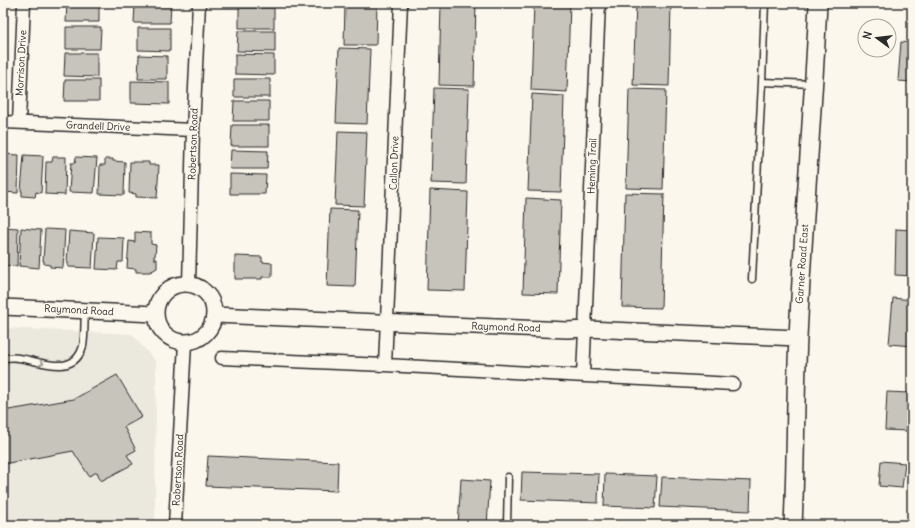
<svg xmlns="http://www.w3.org/2000/svg" width="915" height="528" font-family="Delius,sans-serif">
<rect width="100%" height="100%" fill="#fbf7ec"/>
<filter id="ink" filterUnits="userSpaceOnUse"><feTurbulence type="fractalNoise" baseFrequency=".025" numOctaves="2"/><feDisplacementMap in="SourceGraphic" scale="8" xChannelSelector="R" yChannelSelector="G"/><feConvolveMatrix kernelMatrix="1 2 1 2 8 2 1 2 1" color-interpolation-filters="sRGB"/></filter>
<g filter="url(#ink)">
<path fill="#ebe8de" d="M3 328 132 334 156 362 155 525H3Z"/>
<path fill="#c7c4bc" stroke="#2b2b2b" d="M67 3H99V22H66Z
M135 3H171L170 23H134Z
M345 3H377L376 45H344Z
M441 3H476L474 86 439 85Z
M534 3H570L567 92 531 90Z
M636 3H671L669 86 633 85Z
M239 8H274V28H239Z
M66 27H101L100 49H66Z
M138 28H170V51L138 50Z
M238 31H275V52L237 51Z
M901 42 912 43V82L898 81Z
M339 48 370 49 367 124 336 123Z
M65 53H97V77L64 76Z
M235 54 274 55V75L235 74Z
M139 55 167 56V79H138Z
M234 79H270V97H234Z
M65 80H99V101H64Z
M131 81 169 82V104L131 103Z
M434 88 469 89 466 184 431 183Z
M629 89 666 90 663 189 626 188Z
M532 94 564 96 561 192 528 191Z
M234 101H269V121H233Z
M232 125H269V146H231Z
M338 131 367 132 364 206 335 205Z
M231 150 268 151 267 169H230Z
M3 154 19 155 18 193 3 192Z
M24 155 43 156 41 193 36 192 35 197 22 196V191H21Z
M53 157H66L65 195 45 194 46 162H52Z
M76 157 97 158 94 193 69 192 71 163H75Z
M105 159H113V161L125 162 124 195 99 194 100 165H105Z
M130 162H149V165H159L157 198 136 197V194L129 193Z
M230 174 266 175 265 194H230Z
M430 190 468 192 465 291 427 290Z
M625 193 664 194 661 308 622 307Z
M526 198 561 200 558 294 523 293Z
M330 209 358 210 355 287 327 286Z
M3 227 18 228 17 266 3 265Z
M21 228 41 230 39 268 19 266Z
M45 229 65 230 63 268 50 267V265L44 264V261H43Z
M896 229 912 230V276L895 275Z
M69 231 94 233 92 268 68 267V262H67Z
M135 232 151 233V244L156 245 155 256H154V259H157V268L150 272H136V269L127 268 129 241 135 242Z
M98 237 124 238 123 262H118L117 270 96 269Z
M235 256 262 257V262L272 263V277H262V279H235Z
M893 298 912 300V346L889 344Z
M117 375 142 417 124 427 136 450 127 455 133 464 101 481 97 472 89 476 73 451 3 464V411L74 399Z
M887 392 909 393 907 431 885 430Z
M208 456 338 462 337 491 206 486Z
M881 461 905 463 902 488 879 486Z
M522 472 599 474 598 503 521 500Z
M605 474 657 476 655 508 604 506Z
M662 477 751 481 750 511 660 507Z
M461 479 490 481 487 525H458Z"/>
<g fill="none" stroke-linecap="round" stroke-linejoin="round">
<defs>
<path id="service" d="M762 82 765 3
M752 279 762 82 813 84
M3 358C8 358 13 357 19 358 41 361 74 378 83 346 85 335 84 323 85 312
M507 525 508 477"/>
<path id="minor" d="M3 122 193 130
M19 122 24 3
M189 284 193 130 199 3
M222 358 385 365 401 3
M385 365 733 384
M583 376 599 3
M175 525 185 343"/>
<path id="tertiary" d="M156 313a29 29 0 1 1 58 0a29 29 0 1 1-58 0Z
M3 307 155 314
M215 315 567 330 586 329 798 338"/>
<path id="secondary" d="M793 525C796 463 795 400 798 338 803 226 813 115 818 3"/>
</defs>
<use href="#service" stroke="#2b2b2b" stroke-width="9"/>
<use href="#minor" stroke="#2b2b2b" stroke-width="15"/>
<use href="#tertiary" stroke="#2b2b2b" stroke-width="18"/>
<use href="#secondary" stroke="#2b2b2b" stroke-width="20"/>
<use href="#service" stroke="#fbf7ec" stroke-width="6"/>
<use href="#minor" stroke="#fbf7ec" stroke-width="12"/>
<use href="#tertiary" stroke="#fbf7ec" stroke-width="15"/>
<use href="#secondary" stroke="#fbf7ec" stroke-width="17"/>
</g>
<defs><path id="oneway-chevron" d="M-2-3.5L2.5 0L-2 3.5" fill="none" stroke-width="1.6" stroke-linecap="round" stroke-linejoin="round"/></defs>
<use stroke="#93918c" href="#oneway-chevron" transform="translate(41 363) rotate(12)"/>
</g>
<g text-anchor="middle" dominant-baseline="central" stroke-width="3" stroke-linejoin="round" paint-order="stroke">
<g font-size="10" fill="#2b2b2b" stroke="#fbf7ec">
<text transform="translate(21 63) rotate(-87)">Morrison Drive</text>
<text transform="translate(98 126) rotate(2)">Grandell Drive</text>
<text transform="translate(193 144) rotate(-88)">Robertson Road</text>
<text transform="translate(394 163) rotate(-88)">Callon Drive</text>
<text transform="translate(592 166) rotate(-88)">Heming Trail</text>
<text transform="translate(802 264) rotate(-86)">Garner Road East</text>
<text transform="translate(79 310) rotate(3)">Raymond Road</text>
<text transform="translate(506 327) rotate(2)">Raymond Road</text>
<text transform="translate(178 470) rotate(-87)">Robertson Road</text>
</g>
</g>
<rect width="915" height="528" fill="none" stroke="#fbf7ec" stroke-width="16"/>
<rect x="8" y="8" width="899" height="512" fill="none" stroke="#2b2b2b" stroke-width="1.5" filter="url(#ink)"/>
<g transform="translate(877 38) rotate(285)"><circle r="19" fill="#fbf7ec" stroke="#a8a59f"/>
<path d="M0-3L7 15L0 10L-7 15Z" fill="#2b2b2b"/>
<text y="-6" font-size="11" font-weight="bold" text-anchor="middle" fill="#2b2b2b">N</text>
</g>
</svg>
